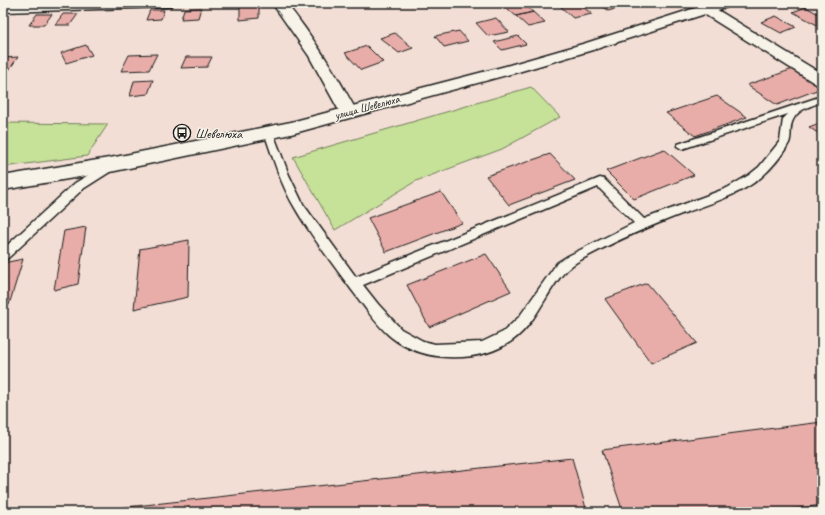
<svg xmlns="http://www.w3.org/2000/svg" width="825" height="515" font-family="Caveat,sans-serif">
<rect width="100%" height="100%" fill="#f2ded5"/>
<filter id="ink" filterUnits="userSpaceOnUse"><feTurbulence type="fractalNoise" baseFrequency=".025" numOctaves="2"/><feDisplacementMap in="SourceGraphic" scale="8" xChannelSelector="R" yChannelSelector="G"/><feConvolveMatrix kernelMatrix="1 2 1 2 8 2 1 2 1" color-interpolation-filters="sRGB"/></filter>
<g filter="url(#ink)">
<path fill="#c6e198" stroke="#717e5a" d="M531 87 560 117 502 149 416 181 335 230 293 157Z
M3 123 108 124 87 156 3 167Z"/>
<path fill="#e8ada8" stroke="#1c1c1c" d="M296 3H316L297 6Z
M501 3H522L533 12 516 16Z
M578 3 592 14 573 18 560 6Z
M598 3H622L626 6 608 11Z
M259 4V18L240 20V5Z
M806 7 822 16V25L819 26 793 12Z
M201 8 198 18 181 19 184 9Z
M150 10H164L161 19 146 20Z
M533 12 545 23 528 27 516 16Z
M37 14H52L44 25H29Z
M63 14H78L70 25H55Z
M776 16 796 27 781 33 761 22Z
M496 18 509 32 488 36 476 23Z
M459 31 468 41 444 47 435 36Z
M395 33 413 48 399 53 380 38Z
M518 36 526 44 502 50 494 42Z
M86 45 92 55 66 63 61 53Z
M367 46 383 62 361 70 345 53Z
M157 54 149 70 121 71 129 55Z
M18 57 9 70 3 71V58Z
M186 57H212L207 67 181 68Z
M793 69 822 87V88L777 105 747 85Z
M153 80 148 94 130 96 134 81Z
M717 96 747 117 695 136 666 113Z
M822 122V136L809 127Z
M664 149 694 175 634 199 606 171Z
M550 154 575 180 509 205 486 176Z
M441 192 462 223 386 252 368 218Z
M86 227 78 284 54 290 64 231Z
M189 240 188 297 134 309 140 249Z
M486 254 511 291 429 327 407 285Z
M23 259 9 305 3 306V263Z
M647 283 697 343 651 363 605 299Z
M822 422V505L773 512H623L602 450Z
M572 458 587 512H81Z"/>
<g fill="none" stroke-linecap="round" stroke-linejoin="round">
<defs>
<path id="lane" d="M822 96V102C811 106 798 109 793 120 789 127 792 136 789 143 782 156 770 170 759 179 737 196 709 204 684 213 648 227 612 242 577 262 549 279 541 320 513 340 480 364 423 363 391 337 376 325 363 304 351 289 332 263 311 236 295 208 281 185 273 158 264 132L269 129 272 130 289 175 303 204 356 277 600 178 604 179 644 219 727 188 749 175 759 167 780 141 783 119 788 114 682 149 677 146 678 144ZM598 187 634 223 568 256 557 263 519 317 503 332 482 342 435 344 423 341 401 329 378 304 363 285Z
M112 161 116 162 117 165 116 168 83 189 7 259 3 261V249L75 183Z"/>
<path id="street" d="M33 3H173L171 6 166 7 3 12V4Z
M272 3H286C313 37 336 73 357 112L354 116 348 117 342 116 309 56Z
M706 5 711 6 822 74V86L816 84 701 12 699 9 701 6Z"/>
<path id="primary" d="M711 3H732L730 6 596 49 518 72 291 134 115 171 3 190V176L115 157 291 122 506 66 586 43Z"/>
</defs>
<use href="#lane" stroke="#1c1c1c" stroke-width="3"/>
<use href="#street" stroke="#1c1c1c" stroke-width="3"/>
<use href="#primary" stroke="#1c1c1c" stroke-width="3"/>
<use href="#lane" fill="#f7f3e8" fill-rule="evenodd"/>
<use href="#street" fill="#f7f3e8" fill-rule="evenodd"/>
<use href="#primary" fill="#f7f3e8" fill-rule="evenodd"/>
</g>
</g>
<defs>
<symbol id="bus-ring" viewBox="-11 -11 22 22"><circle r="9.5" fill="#f7f3e8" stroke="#1c1c1c" stroke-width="1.5"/><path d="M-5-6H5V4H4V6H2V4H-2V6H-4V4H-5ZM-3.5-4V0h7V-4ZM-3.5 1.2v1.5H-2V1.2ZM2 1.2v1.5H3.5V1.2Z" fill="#1c1c1c"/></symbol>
</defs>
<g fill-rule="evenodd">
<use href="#bus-ring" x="172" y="123" width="20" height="20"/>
</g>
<g text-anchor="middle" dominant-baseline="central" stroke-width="3" stroke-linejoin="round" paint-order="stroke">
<g font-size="12" fill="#1c1c1c" stroke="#f7f3e8">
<text transform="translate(367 107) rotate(-15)">улица Шевелюха</text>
</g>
<g font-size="14" fill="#1c1c1c" stroke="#f7f3e8" text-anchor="start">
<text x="195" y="133">Шевелюха</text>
</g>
</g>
<rect width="825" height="515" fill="none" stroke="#f7f3e8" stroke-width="16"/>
<rect x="8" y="8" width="809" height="499" fill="none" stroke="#1c1c1c" stroke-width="1.5" filter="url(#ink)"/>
</svg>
